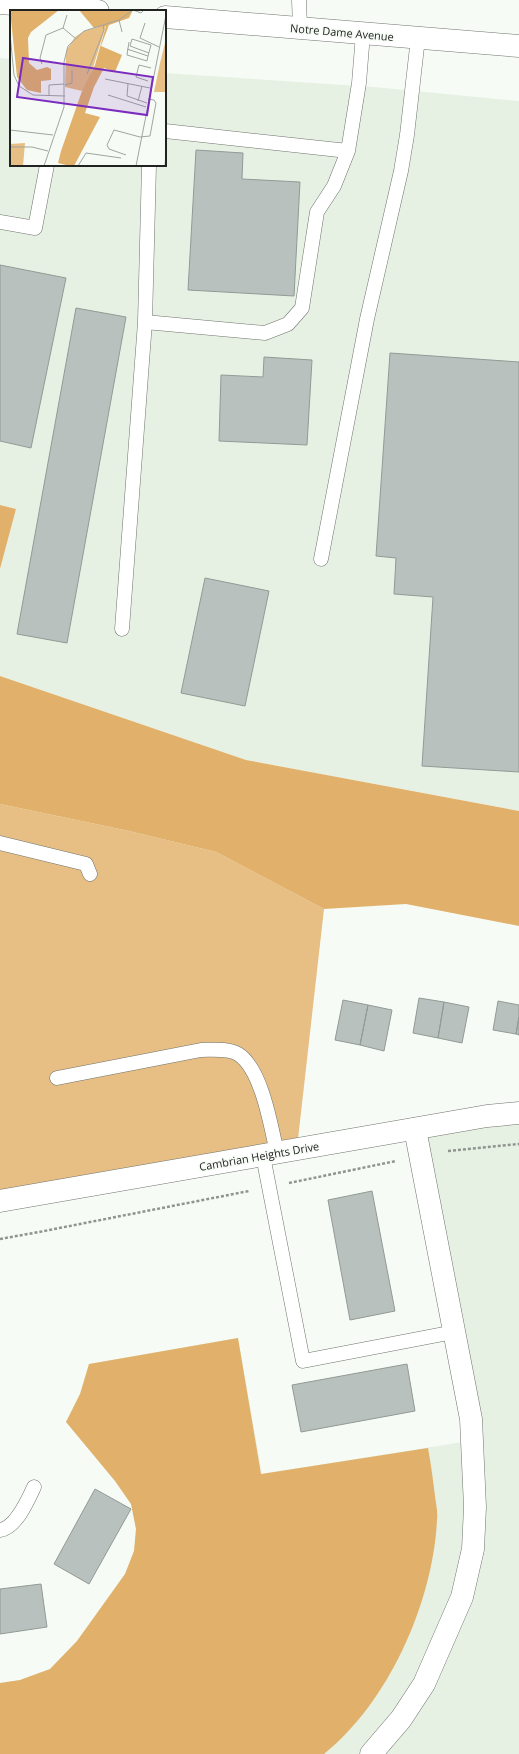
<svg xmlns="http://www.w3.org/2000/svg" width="519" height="1754" font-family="'Open Sans',sans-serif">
<rect width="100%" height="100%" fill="#f6fcf5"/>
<path fill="#e7f1e3" d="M0 58 11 59V165H165V73L374 87 519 101V811L246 760 0 676V569L16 509 0 505Z
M519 1112V1754H0V1683L20 1680 50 1669 77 1641 125 1574 134 1551 136 1529 131 1504 115 1481 66 1422 80 1394 89 1364 238 1338 262 1474 475 1440 417 1126Z"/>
<path fill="#e7be83" d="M0 804 129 831 216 852 324 909 297 1148 0 1199Z"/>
<path fill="#e1b16b" d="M0 505 16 509 0 569Z
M0 676 246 760 519 811V926L406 904 324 909 216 852 129 831 0 804Z
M238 1338 261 1474 428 1448C431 1464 433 1480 435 1496 436 1504 438 1512 437 1520 433 1602 389 1702 324 1754H0V1683L20 1680 50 1669 77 1641 125 1574 134 1551 136 1529 131 1504 115 1481 66 1422 80 1394 89 1364Z"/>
<path fill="#b9c1be" stroke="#929a96" d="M196 150 243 153 242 179 300 182 294 296 188 290Z
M0 265 66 278 31 448 0 441Z
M76 308 126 317 67 643 17 634Z
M390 353 519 362V772L422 766 433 597 394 594 396 558 376 556Z
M264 357 312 360 307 445 219 441 221 375 263 377Z
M205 578 269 591 245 706 181 693Z
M419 998 444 1002 438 1038 413 1033Z
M343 1000 368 1005 360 1045 335 1040Z
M498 1001 519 1005V1017L516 1034 493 1030Z
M444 1002 469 1007 462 1043 438 1038Z
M368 1005 392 1010 384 1051 360 1045Z
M519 1017V1035L516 1034Z
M372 1191 395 1311 350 1320 328 1200Z
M407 1364 415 1411 301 1432 292 1385Z
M95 1489 131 1509 89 1584 54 1564Z
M41 1584 47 1627 0 1634V1589Z"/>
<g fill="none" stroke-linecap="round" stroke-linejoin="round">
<defs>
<path id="service" d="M299 0 300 28
M165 131 348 151
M0 222 35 228 47 165
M145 322 265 333 288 324 302 308 317 212 334 186 348 151 359 83 363 34
M321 559 367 319 401 171 407 135 418 38
M122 629 145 322 149 165
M0 843 86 864 90 874
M57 1078 201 1050C212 1050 228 1048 238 1054 262 1069 271 1127 277 1153
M263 1156 303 1361 454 1332
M0 1530C16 1528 28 1500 34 1487"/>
<path id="minor" d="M371 1754 401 1719 424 1684 462 1597 473 1549 475 1507 471 1419 415 1129"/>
<path id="tertiary" d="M0 1201 487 1116 519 1113"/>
<path id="secondary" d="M0 3 98 11
M165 17 519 46"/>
</defs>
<use href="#service" stroke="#70746e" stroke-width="15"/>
<use href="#minor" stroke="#70746e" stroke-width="23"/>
<use href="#tertiary" stroke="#70746e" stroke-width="23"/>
<use href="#secondary" stroke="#70746e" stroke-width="23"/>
<path stroke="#90948f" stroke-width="2.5" stroke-dasharray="3 2" stroke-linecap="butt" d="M448 1151 519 1144
M289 1183 396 1161
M0 1239 39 1232 249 1191"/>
<use href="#service" stroke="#fff" stroke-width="14"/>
<use href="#minor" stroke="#fff" stroke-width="22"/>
<use href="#tertiary" stroke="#fff" stroke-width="22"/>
<use href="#secondary" stroke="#fff" stroke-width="22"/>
</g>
<g text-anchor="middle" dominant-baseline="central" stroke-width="3" stroke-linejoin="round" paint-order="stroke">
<g font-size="11" fill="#212320" stroke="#f6fcf5">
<text transform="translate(342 32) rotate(5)">Notre Dame Avenue</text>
<text transform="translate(259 1156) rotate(-10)">Cambrian Heights Drive</text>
</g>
</g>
<g transform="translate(10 10)">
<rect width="156" height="156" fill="#f6fcf5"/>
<path d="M96 15 78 74 72 81 55 77 56 41 65 27 74 21ZM156 29V82H144L150 53ZM15 133 13 156H0V134Z" fill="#e7be83"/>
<path d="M0 0H49L21 22 18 28 19 53 27 60 37 57 41 59V70L31 71V83L17 80 7 67ZM69 0H123L119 8 99 15 91 36 112 45 105 62 94 58 84 77 75 103 90 107 64 156H60L48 153 51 141 72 81 85 55 96 16 84 18Z" fill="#e1b16b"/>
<path fill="none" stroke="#a1a5a0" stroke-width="1" d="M123 0 131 3 134 0M109 10 112 22M135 13 130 28 149 37M53 18 57 5M0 24 4 65 9 76 23 85 55 86M119 32 117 45 137 51 138 46 141 35 122 29 120 36 139 43M117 39 138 46M32 54 30 48 36 25 53 18 65 28M77 64 94 20 93 15M95 69 140 78M138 71 126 67 129 55 141 58M118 74 117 86 137 93M55 75 62 73V60M98 85 136 97M39 86V75L54 74M128 91 132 76M0 120 43 125M0 137H22L38 141M116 145 99 139 97 135 104 120 130 127 140 126 146 93 144 90 138 89M34 156 54 97V52L58 36 74 21 109 10 123 0M68 156 76 143 111 148M126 156 156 5M155 156 156 141"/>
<path fill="#7b2cbf" fill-opacity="0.15" stroke="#7b2cbf" stroke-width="2" d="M13 48 143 67 137 105 7 87Z"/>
<rect width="156" height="156" fill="none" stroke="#212320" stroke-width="2"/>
</g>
</svg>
